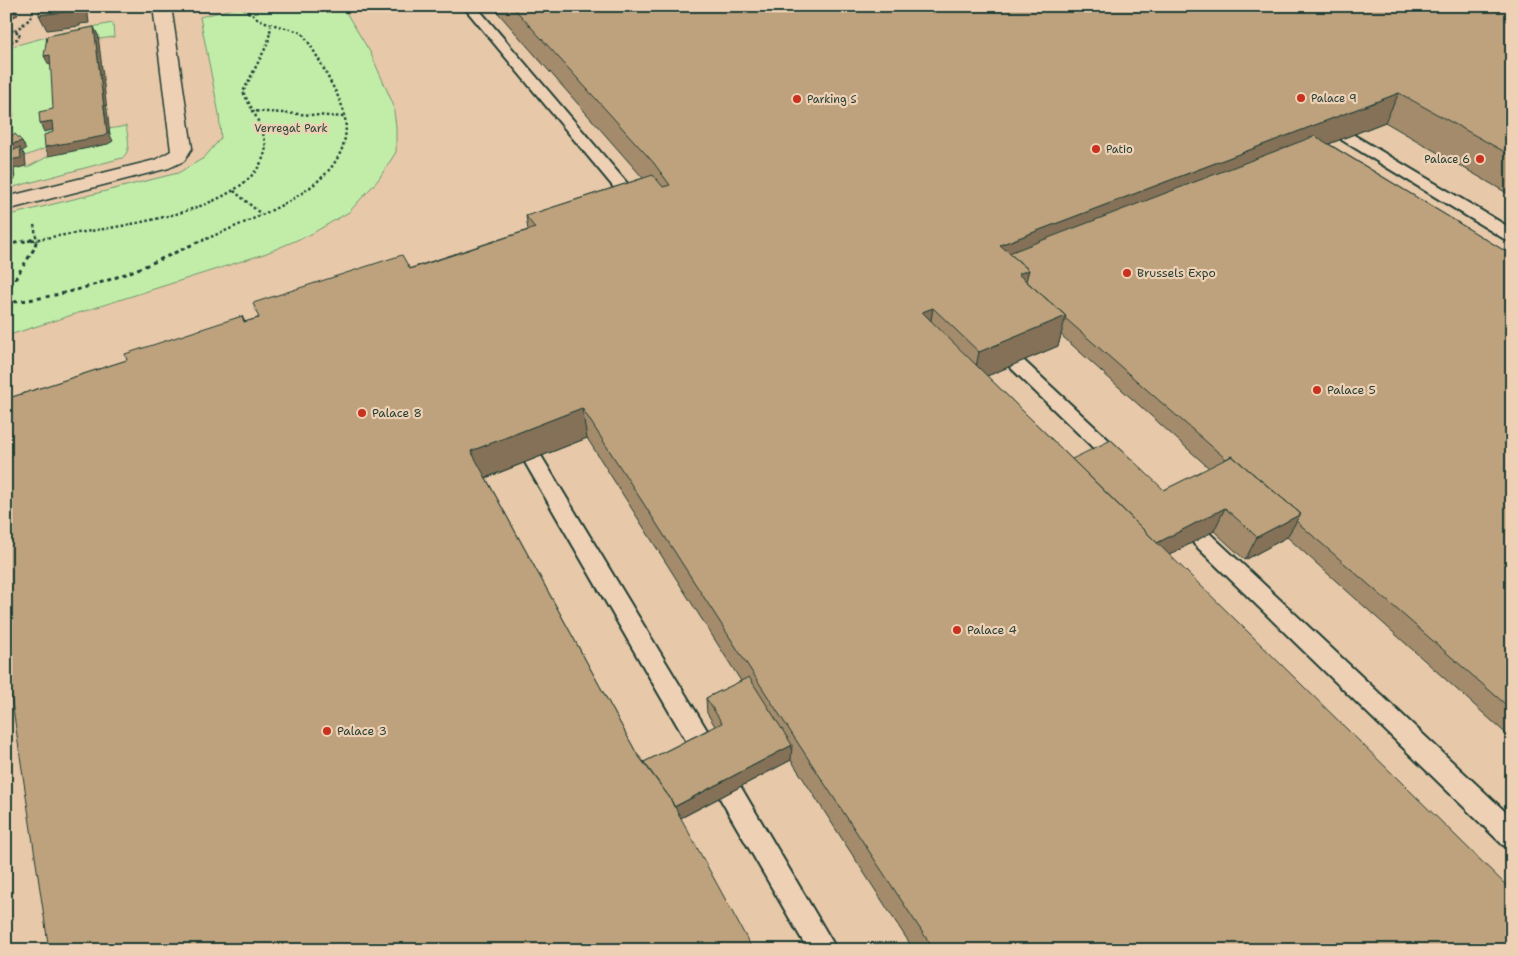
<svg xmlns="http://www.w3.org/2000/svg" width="1518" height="956" font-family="'Shantell Sans',sans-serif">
<rect width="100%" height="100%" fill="#e7c8a8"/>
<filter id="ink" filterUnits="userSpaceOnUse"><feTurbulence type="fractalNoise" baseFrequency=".02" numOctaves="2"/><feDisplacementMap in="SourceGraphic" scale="10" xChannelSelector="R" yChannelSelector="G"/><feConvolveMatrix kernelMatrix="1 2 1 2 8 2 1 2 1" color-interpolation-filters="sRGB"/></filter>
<g filter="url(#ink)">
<path fill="#c2eda9" stroke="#70956e" d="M243 6H342L370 52 393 104 396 127V152L378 180 349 212 311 234 264 254 6 336V216L178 173 204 158 221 138 219 114 200 17Z
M113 23 114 37 99 39V35L95 34 54 63 57 129 49 147 25 156 26 168 49 156 106 144 111 140 109 129 126 126C128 138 132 150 122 158L6 189V156L26 149 6 139V48L61 33Z"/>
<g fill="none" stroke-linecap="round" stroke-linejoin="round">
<defs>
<path id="lane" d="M463 6H476L638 196 640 199 638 202H626Z
M1347 133 1352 134 1512 229V241L1506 240 1342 140 1340 137 1342 134Z
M1016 357 1022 359 1128 458 1131 463 1128 468 1121 470 1114 468 1010 367 1007 363 1010 359Z
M533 452 540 454 713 740 716 748 713 756 704 759 695 756 523 459 526 454Z
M1201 530 1208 532 1512 818V848L1503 845 1194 544 1191 538 1194 532Z
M730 780 739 784 837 950H808L721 800 718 792 721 784Z"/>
<path id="street" d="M153 6H171L192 148 184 161 169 168 6 210V197L155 160 171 151Z"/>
</defs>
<use href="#lane" stroke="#1f3d34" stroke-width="4"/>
<use href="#street" stroke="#1f3d34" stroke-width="3"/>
<path stroke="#1f3d34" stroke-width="2.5" stroke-dasharray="2.5 2.5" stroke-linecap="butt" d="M6 30 15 31 20 34 17 39 6 44
M15 31 31 18 35 6
M251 111 345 117
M234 191 261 214
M34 225 37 241
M28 241C86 229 248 220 265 152 269 136 250 106 243 92L268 43 271 26
M202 241C250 218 356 188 345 118 343 105 337 94 331 83 322 65 313 48 302 33 278 24 261 26 242 6"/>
<path stroke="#1f3d34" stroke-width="3" stroke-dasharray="4 4" stroke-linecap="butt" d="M6 245 35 239
M6 293 34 249 37 239
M6 303C84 294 135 272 204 239"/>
<use href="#lane" fill="#eed1b5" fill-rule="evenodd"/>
<use href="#street" fill="#eed1b5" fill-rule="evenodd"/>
</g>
<path fill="#a38b6c" stroke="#1f3d34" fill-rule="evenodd" d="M492 6H1512V196L1385 122 1329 144 1505 251 1512 248V739L1287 537 1245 560 1214 531 1169 555 1512 950H914L791 760 681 818 6 670V399L127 360 242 316 245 322 528 230 526 216 643 178ZM1061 335 1209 468 1164 490 1072 459 987 376 1058 346ZM587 438 741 681 706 698 707 713 715 726 644 762 637 754 486 478Z"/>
<path fill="#847158" stroke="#1f3d34" d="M6 6H13L18 15 6 20Z
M81 6H87L89 23 80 24V26L47 30 39 15 73 9Z
M94 27 98 35 110 135 113 141 108 144 49 156 45 147 107 132Z
M50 55 54 63 49 65 44 56Z
M1399 93 1385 122 1009 269 1000 245Z
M7 97 11 105 14 116 6 118Z
M52 121 57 129 44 132 40 123Z
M22 141 26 149 22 151 25 156 26 166 14 169 15 180 6 182V146Z
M1029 270 1022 300 1018 274Z
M933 308 928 338 922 312Z
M1066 316 1058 346 973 382 979 352Z
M582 408 587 438 480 480 471 451Z
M1225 508 1214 531 1143 569 1153 545Z
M1301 514 1287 537 1245 560 1257 537Z
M792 745 791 760 673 822 671 809Z"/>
<path fill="#bda27d" stroke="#1f3d34" d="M39 6H81V7L73 9V11L39 15Z
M512 6H1512V156L1399 93 1000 245 1029 270 1018 274 1066 316 979 352 933 308 922 312 1512 891V950H934L792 734 582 408 471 451 637 754 670 798 753 950H49L6 662V655L8 654 6 646V399L127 360 125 354 242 316 244 322 259 318 253 303 402 255 410 269 535 228 526 216 653 175 663 187 670 185 653 162Z
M94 27 107 132H109L104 136 45 147 44 135 53 132 52 121 40 123 39 112 53 109 50 55 44 56 47 36Z
M6 97 9 108 6 109Z
M15 134 22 141 6 146V137Z
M1315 136 1505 251 1512 248V710L1296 521 1301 514 1232 456 1226 459 1065 318 1066 316 1026 281 1029 270 1009 253Z
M20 147 21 158 9 160 10 171 6 172V155Z
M1111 440 1164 490 1232 456 1301 514 1257 537 1225 508 1157 543 1072 459Z
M749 677 792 745 674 807 670 798 644 762 722 723 706 698Z"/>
</g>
<g fill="#c8321e" stroke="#eed1b5" stroke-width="2">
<circle cx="1301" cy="98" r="5"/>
<circle cx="797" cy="99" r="5"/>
<circle cx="1096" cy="149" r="5"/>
<circle cx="1480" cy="159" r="5"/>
<circle cx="1127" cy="273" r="5"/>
<circle cx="1317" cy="390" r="5"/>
<circle cx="362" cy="413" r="5"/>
<circle cx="957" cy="630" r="5"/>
<circle cx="327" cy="731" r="5"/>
</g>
<g text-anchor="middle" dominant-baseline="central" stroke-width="4.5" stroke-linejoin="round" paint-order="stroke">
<g font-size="11" fill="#1f3d34" stroke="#eed1b5" text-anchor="start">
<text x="1311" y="98">Palace 9</text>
<text x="807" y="99">Parking S</text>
<text x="1106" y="149">Patio</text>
<text x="1470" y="159" text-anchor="end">Palace 6</text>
</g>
<g font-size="11" fill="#27463a" stroke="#eed1b5">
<text x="291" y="128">Verregat Park</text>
</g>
<g font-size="12" fill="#1f3d34" stroke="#eed1b5" text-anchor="start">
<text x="1137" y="273">Brussels Expo</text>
<text x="1327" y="390">Palace 5</text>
<text x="372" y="413">Palace 8</text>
<text x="967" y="630">Palace 4</text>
<text x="337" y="731">Palace 3</text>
</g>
</g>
<rect width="1518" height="956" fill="none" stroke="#eed1b5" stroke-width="25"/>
<rect x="12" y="12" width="1493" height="931" fill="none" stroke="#1f3d34" stroke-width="2" filter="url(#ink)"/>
</svg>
